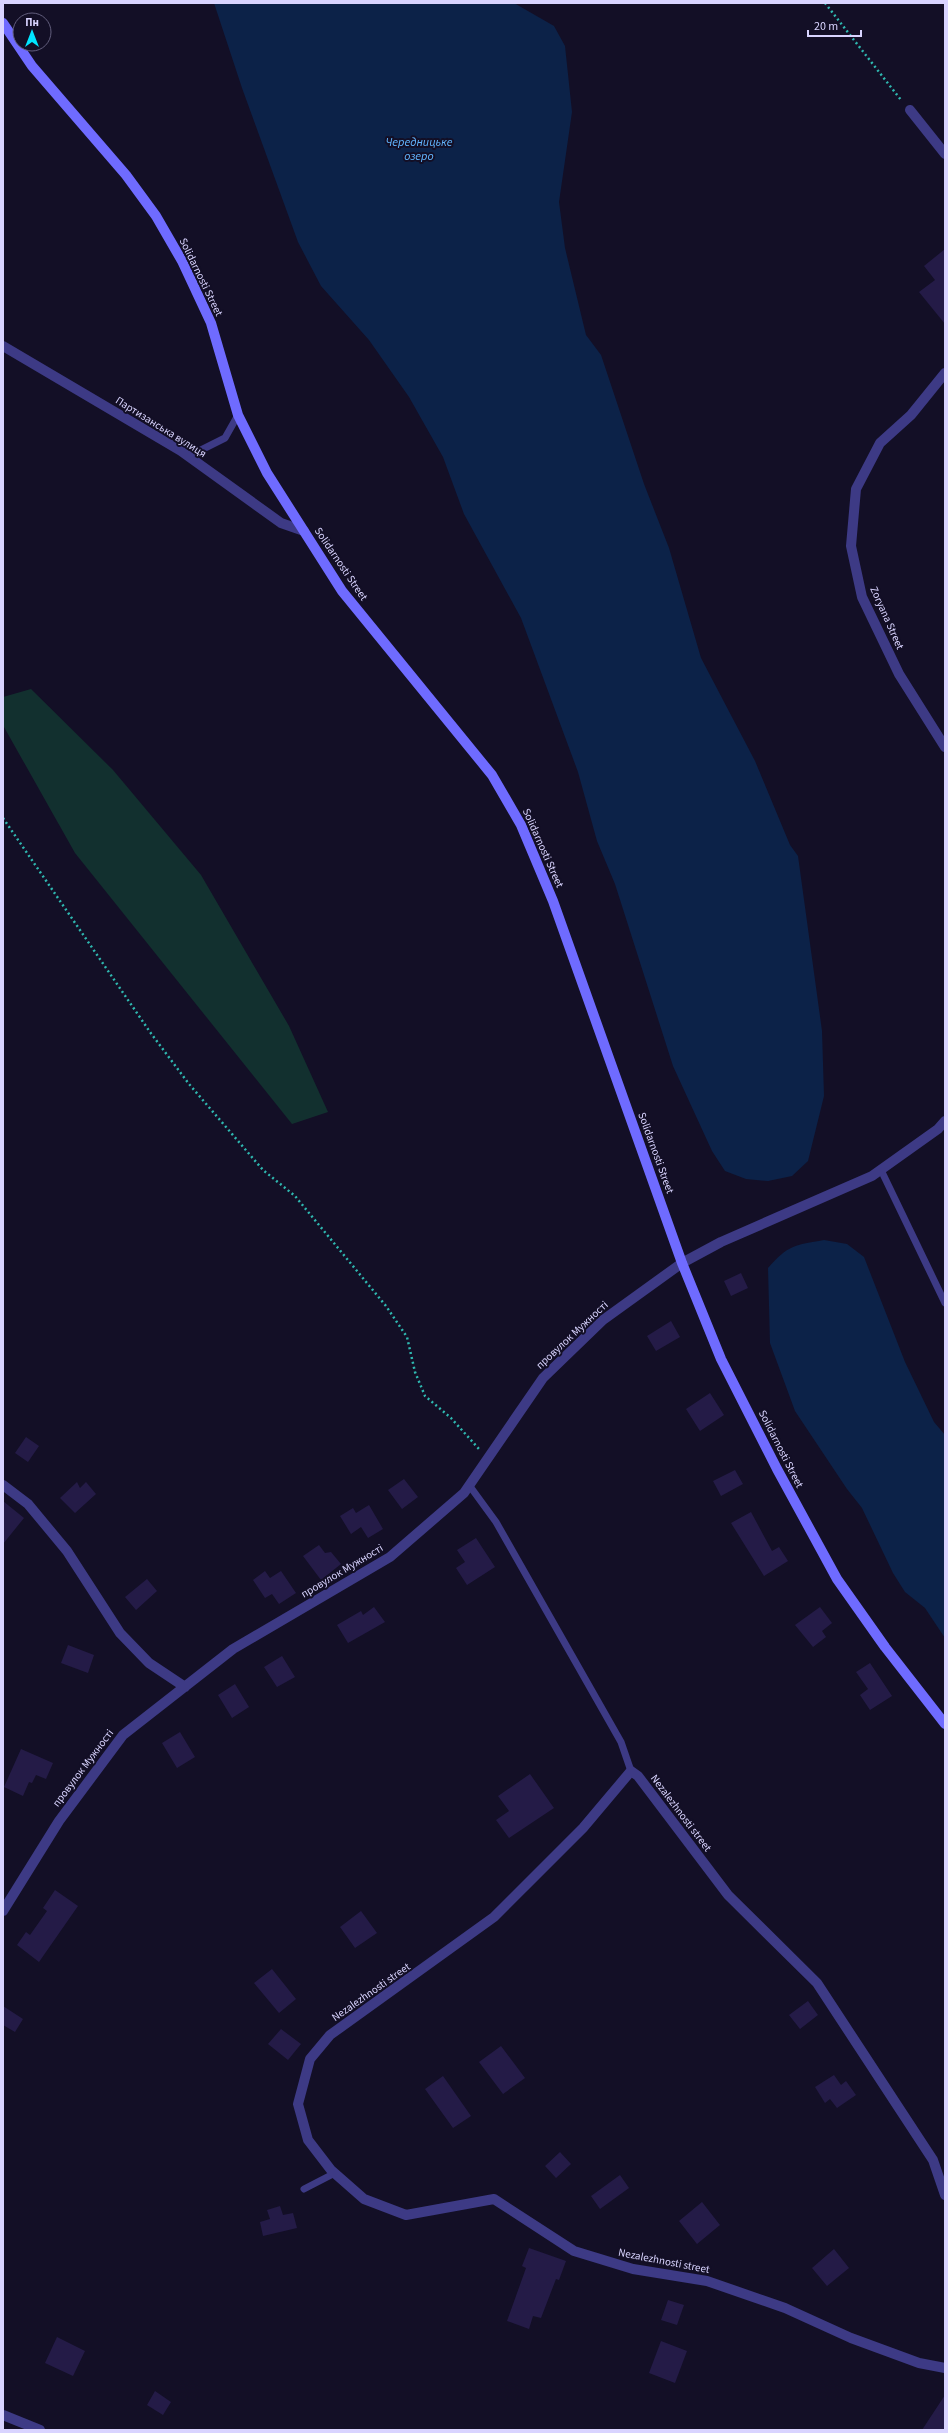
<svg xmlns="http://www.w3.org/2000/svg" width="948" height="2433" font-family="'Source Sans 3',sans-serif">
<rect width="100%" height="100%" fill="#130f26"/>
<path fill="#12302f" d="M31 689 113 770 201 875 289 1026 328 1112 292 1124 75 853 4 727 3 697Z"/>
<path fill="#0c2248" d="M214 3H514L554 26 565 46 572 112 559 202 565 248 586 335 601 355 644 484 669 548 701 658 755 761 790 845 798 856 822 1031 824 1096 808 1161 792 1176 768 1181 746 1179 725 1171 712 1151 673 1066 615 884 597 841 578 772 521 618 464 514 443 457 409 397 369 340 321 286 298 242 242 88Z
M824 1240 847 1244 864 1257 905 1362 934 1422 945 1435V1638L925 1608 905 1592 893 1573 862 1508 847 1489 795 1411 770 1343 768 1268C788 1245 795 1245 824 1240Z"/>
<path fill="#241b47" d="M945 249V324L919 292 935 280 924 266Z
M741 1273 748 1288 731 1296 724 1281Z
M671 1321 680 1337 656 1351 647 1336Z
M710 1393 724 1415 700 1431 686 1409Z
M26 1437 39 1446 28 1462 15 1453Z
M735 1470 743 1484 721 1496 713 1481Z
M404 1479 418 1497 402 1509 388 1490Z
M77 1482 80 1488 86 1482 96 1494 75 1513 60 1498Z
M3 1501 24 1518 3 1544Z
M369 1505 383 1529 368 1538 361 1527 351 1534 340 1516 353 1508 356 1513Z
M751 1512 772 1551 779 1547 788 1561 764 1576 731 1523Z
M476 1538 495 1567 467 1585 456 1568 465 1562 457 1550Z
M319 1545 325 1553 331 1552 341 1564 321 1580 303 1556Z
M265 1571 270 1578 281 1571 296 1593 279 1604 272 1594 265 1598 253 1580Z
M147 1579 157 1591 136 1610 125 1597Z
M374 1607 385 1622 348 1643 337 1625 361 1611 363 1615Z
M820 1607 832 1623 822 1631 826 1637 813 1647 795 1625Z
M68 1645 94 1655 88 1673 61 1663Z
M282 1656 295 1677 277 1687 264 1667Z
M870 1663 892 1696 870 1710 860 1695 868 1689 856 1672Z
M235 1684 249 1707 232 1718 218 1695Z
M180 1732 195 1757 177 1768 162 1743Z
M21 1749 53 1763 46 1779 36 1775 32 1783 29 1782 23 1796 4 1787Z
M530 1774 554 1808 509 1838 496 1820 509 1811 498 1796Z
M55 1890 78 1906 39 1962 17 1945 26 1932 30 1935 47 1911 43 1908Z
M361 1911 377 1933 355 1948 340 1927Z
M272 1969 296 1999 279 2013 254 1983Z
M808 2001 818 2015 800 2029 789 2015Z
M3 2006 23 2019 15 2032 3 2025Z
M281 2029 301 2044 288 2060 268 2044Z
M501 2046 525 2078 503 2094 479 2062Z
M834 2075 841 2085 846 2081 856 2095 837 2108 830 2099 825 2103 815 2087Z
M443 2076 471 2116 453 2128 425 2089Z
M560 2152 571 2164 556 2178 545 2166Z
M620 2175 629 2188 600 2209 591 2196Z
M702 2202 720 2225 697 2244 679 2221Z
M280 2206 283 2215 293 2213 297 2228 263 2236 260 2222 270 2219 267 2210Z
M529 2248 566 2261 559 2280 556 2279 541 2318 533 2316 529 2329 507 2321 526 2268 522 2266Z
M834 2249 849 2268 827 2286 812 2268Z
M668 2300 684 2305 677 2325 661 2320Z
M57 2337 85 2351 73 2376 45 2363Z
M661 2341 687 2351 675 2383 649 2373Z
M155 2391 171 2402 163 2415 147 2405Z
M945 2395V2430H922Z"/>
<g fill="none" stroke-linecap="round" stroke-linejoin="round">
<path stroke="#2fb8b0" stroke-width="2.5" stroke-dasharray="2 3" stroke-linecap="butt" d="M825 3 901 100
M3 818 150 1032 189 1084 263 1170 295 1196 386 1306 407 1337 415 1372 425 1396 451 1418 479 1449"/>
<path stroke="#3d3a85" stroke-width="7" d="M189 456 225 438 238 415
M881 1170 945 1303
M469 1485 496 1522 621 1742 631 1771
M304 2189 335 2173"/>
<path stroke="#3d3a85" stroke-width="10" d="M910 110 945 154
M3 346 181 451 281 523 304 531
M945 373 911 415 880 443 856 489 851 546 862 597 899 674 945 747
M3 1485 28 1504 67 1551 120 1633 149 1663 185 1687
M3 1911 59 1821 123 1735 233 1649 390 1557 464 1493 543 1378 603 1320 682 1263 721 1242 872 1176 938 1129 945 1121
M945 2195 933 2160 817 1983 728 1895 638 1776 631 1771 583 1828 494 1917 330 2035 310 2059 298 2104 308 2140 331 2170 364 2199 406 2215 494 2199 574 2251 633 2269 707 2281 785 2308 851 2338 919 2363 945 2368
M3 2415 40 2430"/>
<path stroke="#6f6bff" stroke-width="10" d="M3 23 32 66 126 175 156 216 182 261 211 323 238 415 267 473 342 591 492 775 521 825 553 901 682 1263 721 1359 777 1469 837 1579 885 1647 945 1724"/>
</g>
<g text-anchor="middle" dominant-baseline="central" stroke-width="4" stroke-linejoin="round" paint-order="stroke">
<g font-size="11" fill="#d9d4ff" stroke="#130f26">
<text transform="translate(201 277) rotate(64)">Solidarnosti Street</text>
<text transform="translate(161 427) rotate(32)">Партизанська вулиця</text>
<text transform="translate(341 564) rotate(56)">Solidarnosti Street</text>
<text transform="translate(887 618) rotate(66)">Zoryana Street</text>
<text transform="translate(543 848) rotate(66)">Solidarnosti Street</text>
<text transform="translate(656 1153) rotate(70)">Solidarnosti Street</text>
<text transform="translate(572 1335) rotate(-43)">провулок Мужності</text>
<text transform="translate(781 1449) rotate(63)">Solidarnosti Street</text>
<text transform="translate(342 1571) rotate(-31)">провулок Мужності</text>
<text transform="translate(83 1768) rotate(-53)">провулок Мужності</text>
<text transform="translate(681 1813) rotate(53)">Nezalezhnosti street</text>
<text transform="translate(371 1992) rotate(-35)">Nezalezhnosti street</text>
<text transform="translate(664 2261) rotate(11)">Nezalezhnosti street</text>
</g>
<g font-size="12" font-style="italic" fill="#62b6ff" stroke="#130f26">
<text x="419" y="142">Чередницьке<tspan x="419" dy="14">озеро</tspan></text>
</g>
</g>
<rect width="948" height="2433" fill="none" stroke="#d9d4ff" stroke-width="8"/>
<g transform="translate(32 32)"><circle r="19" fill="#130f26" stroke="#625e7d"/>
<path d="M0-3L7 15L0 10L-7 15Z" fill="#00e5ff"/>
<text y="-6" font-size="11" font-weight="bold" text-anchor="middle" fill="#d9d4ff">Пн</text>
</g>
<path d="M808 30v6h53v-6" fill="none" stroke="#d9d4ff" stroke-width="2"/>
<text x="814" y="30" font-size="12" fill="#d9d4ff" stroke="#130f26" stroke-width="3" paint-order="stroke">20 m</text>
</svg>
